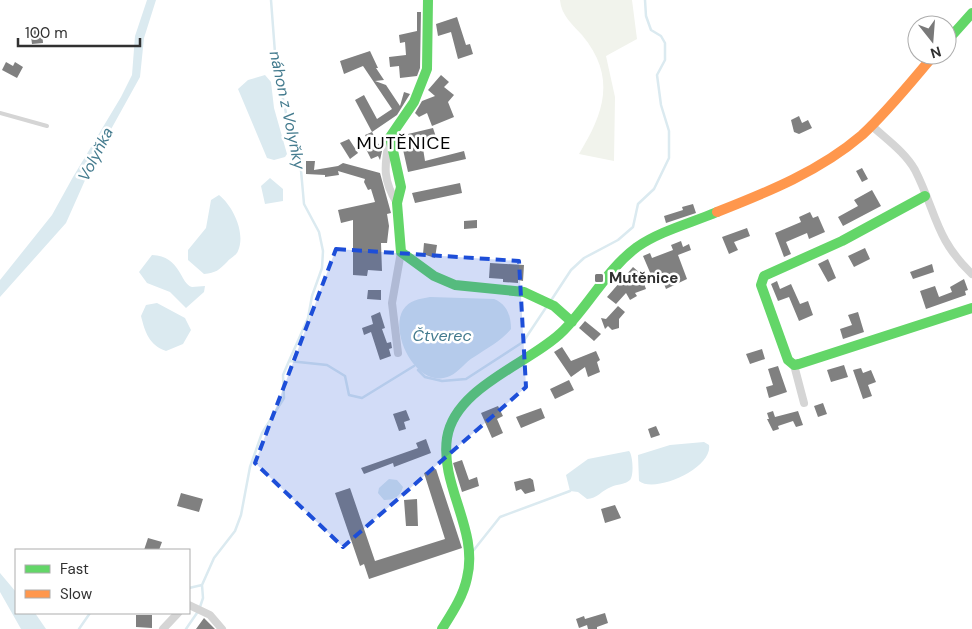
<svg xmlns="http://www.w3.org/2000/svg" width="972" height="629" font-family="'DM Sans',sans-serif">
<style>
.green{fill:#f1f3ec}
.water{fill:#dbeaf0}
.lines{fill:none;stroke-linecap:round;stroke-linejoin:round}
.stream{stroke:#dbeaf0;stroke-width:2.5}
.building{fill:#808080}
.lane{stroke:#d5d5d5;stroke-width:4}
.street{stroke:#d5d5d5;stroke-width:8}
.fast{stroke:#63d668;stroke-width:10}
.slow{stroke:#ff974d;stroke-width:10}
.marked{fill:#1d4ed8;fill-opacity:0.2;stroke:#1d4ed8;stroke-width:4;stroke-dasharray:10 6;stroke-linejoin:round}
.poi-dot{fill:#797979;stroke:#fff;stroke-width:2}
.labels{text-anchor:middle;stroke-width:5;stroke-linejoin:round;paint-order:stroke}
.poi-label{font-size:15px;font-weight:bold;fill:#313131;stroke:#fff;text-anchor:start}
.water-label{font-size:16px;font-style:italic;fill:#447b8e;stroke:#fff}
.quarter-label{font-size:18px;letter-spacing:1px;fill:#000;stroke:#fff}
</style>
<rect width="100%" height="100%" fill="#fff"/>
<path class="green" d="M 560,0 L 632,0 L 637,39 L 606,56 L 615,97 L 614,161 L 579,154 C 604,113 617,77 582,35 C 573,25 561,15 560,0 Z"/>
<path class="water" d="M 147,0 L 156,0 L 144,38 L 140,77 L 94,160 L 66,223 L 0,297 L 0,280 L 52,215 L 73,177 L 121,97 L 132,75 L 135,36 Z
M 265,75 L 271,82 L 274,108 L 287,154 L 285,157 L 274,160 L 267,158 L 238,89 L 248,80 Z
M 270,178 L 283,189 L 283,201 L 265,204 L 261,186 Z
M 219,195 C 233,206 246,233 238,251 C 236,256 230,258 227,262 C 219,270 216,273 204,274 L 188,260 L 188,250 L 206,228 L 211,200 Z
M 152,255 C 181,256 180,284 192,287 C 196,287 201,286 205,286 L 204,292 L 186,308 L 170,292 L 147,283 L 139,272 Z
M 430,297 L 494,299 C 507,304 511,316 511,329 C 501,341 487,348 474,357 C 465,362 459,372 450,376 C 417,391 389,333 403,310 C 409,300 420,299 430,297 Z
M 157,303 L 185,318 L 191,330 L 183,344 L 166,351 C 149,345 145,332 141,316 L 146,305 Z
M 704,442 L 709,445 C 713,468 655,494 639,481 L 638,455 L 670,445 Z
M 629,451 C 633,455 634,476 630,480 C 625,485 617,484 611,487 C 602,490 597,499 587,499 L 578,492 L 570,491 L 566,475 L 588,459 Z
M 389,479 L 397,480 L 403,487 C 400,497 394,500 384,500 L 378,493 L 379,488 Z
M 0,573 L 16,592 L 16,613 L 35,613 L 46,629 L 21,629 L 0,592 Z"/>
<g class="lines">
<path class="stream" d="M 271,0 L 276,66 L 289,127 L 300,159 L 304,204 L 319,232 L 323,251 L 322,268 L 312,296 L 308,318 L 289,361
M 550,302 L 571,270 L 584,258 L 618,240 L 633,227 L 638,204 L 654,189 L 669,158 L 669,131 L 661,105 L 657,75 L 665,60 L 665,43 L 661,36 L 651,30 L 646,16 L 645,0
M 418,370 L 425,377 L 442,381 L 466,379 L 523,342 L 547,306
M 473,551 L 500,517 L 570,491
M 189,588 L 202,585
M 79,629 L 90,613
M 186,629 L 199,610 L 203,598 L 202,585 L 214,558 L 235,531 L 241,515 L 250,467 L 262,433 L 284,398 L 283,375 L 289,361 L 327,365 L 345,376 L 349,395 L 362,398 L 414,366"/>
</g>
<path class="building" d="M 417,12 L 421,12 L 420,68 L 417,76 L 400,78 L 399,66 L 390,67 L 389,57 L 406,55 L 405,42 L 400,43 L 399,35 L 417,31 Z
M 457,17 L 466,45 L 470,44 L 473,54 L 458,59 L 451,32 L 438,36 L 436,24 Z
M 42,28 L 43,43 L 32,44 L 30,29 Z
M 370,51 L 378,68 L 376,68 L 384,80 L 375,81 L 386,85 L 400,106 L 404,92 L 410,94 L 397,115 L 372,132 L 355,100 L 364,95 L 377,119 L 392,109 L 363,66 L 344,74 L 340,61 Z
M 6,62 L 13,66 L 15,62 L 23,67 L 17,78 L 2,70 Z
M 441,75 L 449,82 L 444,87 L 454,95 L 448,102 L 454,117 L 432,126 L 427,113 L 419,117 L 415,113 L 422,101 L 435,96 L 428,90 Z
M 799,116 L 802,123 L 808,120 L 812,128 L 799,134 L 794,132 L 791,120 Z
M 433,128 L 436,137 L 422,142 L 425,161 L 464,151 L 466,159 L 408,172 L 402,145 L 410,143 L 408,134 Z
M 372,132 L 382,151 L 380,160 L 378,156 L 371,159 L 366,149 L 371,145 L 365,135 Z
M 349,139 L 358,153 L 350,159 L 340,143 Z
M 306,161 L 315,161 L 314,170 L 338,166 L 343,163 L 380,173 L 391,213 L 387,214 L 389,226 L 387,243 L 381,243 L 382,271 L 368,270 L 367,276 L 353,275 L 353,220 L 341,223 L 338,210 L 375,202 L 371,189 L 368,190 L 364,182 L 365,179 L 338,171 L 339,175 L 325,177 L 325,175 L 306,174 Z
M 862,168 L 868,179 L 862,182 L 856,171 Z
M 460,183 L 462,193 L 415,203 L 412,193 Z
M 872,190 L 881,206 L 843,226 L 838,217 L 858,206 L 854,200 Z
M 693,204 L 696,213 L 666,223 L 664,216 L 683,210 L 682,207 Z
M 810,212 L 813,218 L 818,216 L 825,232 L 809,239 L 807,233 L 786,242 L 791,254 L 784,257 L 775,233 L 801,222 L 799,217 Z
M 477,220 L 477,228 L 464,229 L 464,221 Z
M 747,228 L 750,236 L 734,242 L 738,250 L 729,254 L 722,237 Z
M 681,241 L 683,247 L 689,244 L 691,250 L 678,255 L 687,279 L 666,289 L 660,274 L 652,277 L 643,256 L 650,253 L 652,258 L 673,250 L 671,245 Z
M 424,243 L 437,245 L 435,258 L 423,254 Z
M 865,248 L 870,259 L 854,267 L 848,256 Z
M 828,259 L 836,278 L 828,282 L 818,264 Z
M 490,263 L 524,265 L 523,281 L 518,280 L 518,283 L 503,282 L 503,279 L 489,278 Z
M 932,264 L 934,272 L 913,279 L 910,272 Z
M 633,267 L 647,279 L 643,281 L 646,289 L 635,293 L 637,296 L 630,300 L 626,293 L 616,304 L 607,297 Z
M 964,279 L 968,290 L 965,291 L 966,295 L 926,309 L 920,291 L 935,286 L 939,297 L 952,292 L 950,287 Z
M 777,281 L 780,289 L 791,284 L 800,304 L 808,301 L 813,315 L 799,321 L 789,297 L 778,301 L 771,284 Z
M 368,290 L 381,290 L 381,300 L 367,299 Z
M 618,306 L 625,312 L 619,319 L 619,328 L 612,330 L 608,326 L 605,329 L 601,318 L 606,319 Z
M 380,312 L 385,328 L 382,329 L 387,343 L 391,342 L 392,348 L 389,349 L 391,356 L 380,360 L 371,332 L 364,335 L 362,328 L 373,324 L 371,316 Z
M 858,312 L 864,332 L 843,339 L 840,329 L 852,325 L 848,315 Z
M 585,321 L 601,334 L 594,341 L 579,328 Z
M 562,347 L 571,361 L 596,351 L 600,360 L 597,362 L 600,372 L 588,377 L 585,367 L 571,377 L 554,352 Z
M 762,349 L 765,359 L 750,364 L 746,354 Z
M 844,365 L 848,377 L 831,382 L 827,370 Z
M 778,366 L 787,392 L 769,398 L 766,387 L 773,385 L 768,369 Z
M 861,368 L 863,373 L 871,370 L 876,382 L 868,385 L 872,396 L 863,399 L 853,370 Z
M 569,380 L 574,390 L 555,399 L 550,389 Z
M 823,403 L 827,414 L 818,417 L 814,406 Z
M 498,406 L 503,416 L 497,419 L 503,433 L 492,438 L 481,413 Z
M 541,408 L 545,418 L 521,428 L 516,417 Z
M 406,410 L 410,420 L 404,422 L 406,429 L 399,431 L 393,414 Z
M 773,411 L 775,417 L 798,411 L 803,425 L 796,427 L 793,421 L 778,426 L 779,429 L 773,431 L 767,419 L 769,419 L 767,413 Z
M 656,426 L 660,435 L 651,438 L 648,429 Z
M 426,439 L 431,453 L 394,467 L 393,463 L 364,474 L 361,468 L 418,448 L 416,443 Z
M 462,460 L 469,480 L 477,477 L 479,486 L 462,492 L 453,463 Z
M 436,469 L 462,548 L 369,579 L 364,564 L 360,566 L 335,493 L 350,488 L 375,561 L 445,539 L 424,473 Z
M 530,478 L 533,480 L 535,491 L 525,494 L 521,489 L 516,491 L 514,482 Z
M 181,493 L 203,499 L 199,512 L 177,506 Z
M 417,499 L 418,526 L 406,526 L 404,500 Z
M 615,505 L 621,518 L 605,523 L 601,509 Z
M 148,538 L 162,542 L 159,550 L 144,550 Z
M 605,613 L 608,623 L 597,627 L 597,629 L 588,629 L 587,625 L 579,628 L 576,619 L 584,616 L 585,619 Z
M 136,615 L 152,615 L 152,628 L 136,627 Z
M 204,618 L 215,629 L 196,629 Z"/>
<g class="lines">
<path class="lane" d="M 0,113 L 47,126"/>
<path class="street" d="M 871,125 C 886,139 905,152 915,170 C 936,211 935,239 972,274
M 389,141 C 384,167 383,181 397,203
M 398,353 L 392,303 L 401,252
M 794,365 L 804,403
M 189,605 L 210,615 L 222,629
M 163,629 L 178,613"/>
<path class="fast" d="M 428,0 L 427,69 L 414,102 L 390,137 L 401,187 L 397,203 L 401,252 L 434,276 L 455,285 L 524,292 L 554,306 L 572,322
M 947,41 L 972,13
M 925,196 L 842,241 L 764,276 L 761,285 L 788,360 L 794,365 L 799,364 L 972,308
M 442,629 C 452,613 463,597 467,578 C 479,530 440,486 447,438 C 455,386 532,363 564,330 C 590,304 607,269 637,247 C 660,231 691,223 717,212"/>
<path class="slow" d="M 717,212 C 768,192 820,171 862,135 C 888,111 911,82 934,55"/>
</g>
<path class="marked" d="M 336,249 L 519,261 L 526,387 L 343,547 L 255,463 Z"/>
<rect class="poi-dot" x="594" y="273" width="10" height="10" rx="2.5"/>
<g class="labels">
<g class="poi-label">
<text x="609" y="283">Mutěnice</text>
</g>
<g class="water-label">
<text transform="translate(288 110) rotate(78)" y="6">náhon z Volyňky</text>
<text transform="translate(95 154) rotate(-63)" y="6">Volyňka</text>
<text x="442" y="341">Čtverec</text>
</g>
<g class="quarter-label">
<text x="404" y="149">MUTĚNICE</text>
</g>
</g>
<rect x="15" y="549" width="175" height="65" fill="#ffffff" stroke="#adadad"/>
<rect x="25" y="565" width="25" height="8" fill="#63d668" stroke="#adadad"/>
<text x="60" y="574" font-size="15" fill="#313131">Fast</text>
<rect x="25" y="590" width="25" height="8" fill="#ff974d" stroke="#adadad"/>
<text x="60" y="599" font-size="15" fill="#313131">Slow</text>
<g transform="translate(932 40) rotate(163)"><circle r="24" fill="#ffffff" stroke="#adadad"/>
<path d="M0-4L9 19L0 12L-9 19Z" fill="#797979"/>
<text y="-8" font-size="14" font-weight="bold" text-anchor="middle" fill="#313131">N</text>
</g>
<path d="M18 38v8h122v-8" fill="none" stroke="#313131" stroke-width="2.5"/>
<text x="25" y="38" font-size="15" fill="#313131" stroke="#ffffff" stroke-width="4" paint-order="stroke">100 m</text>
</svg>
